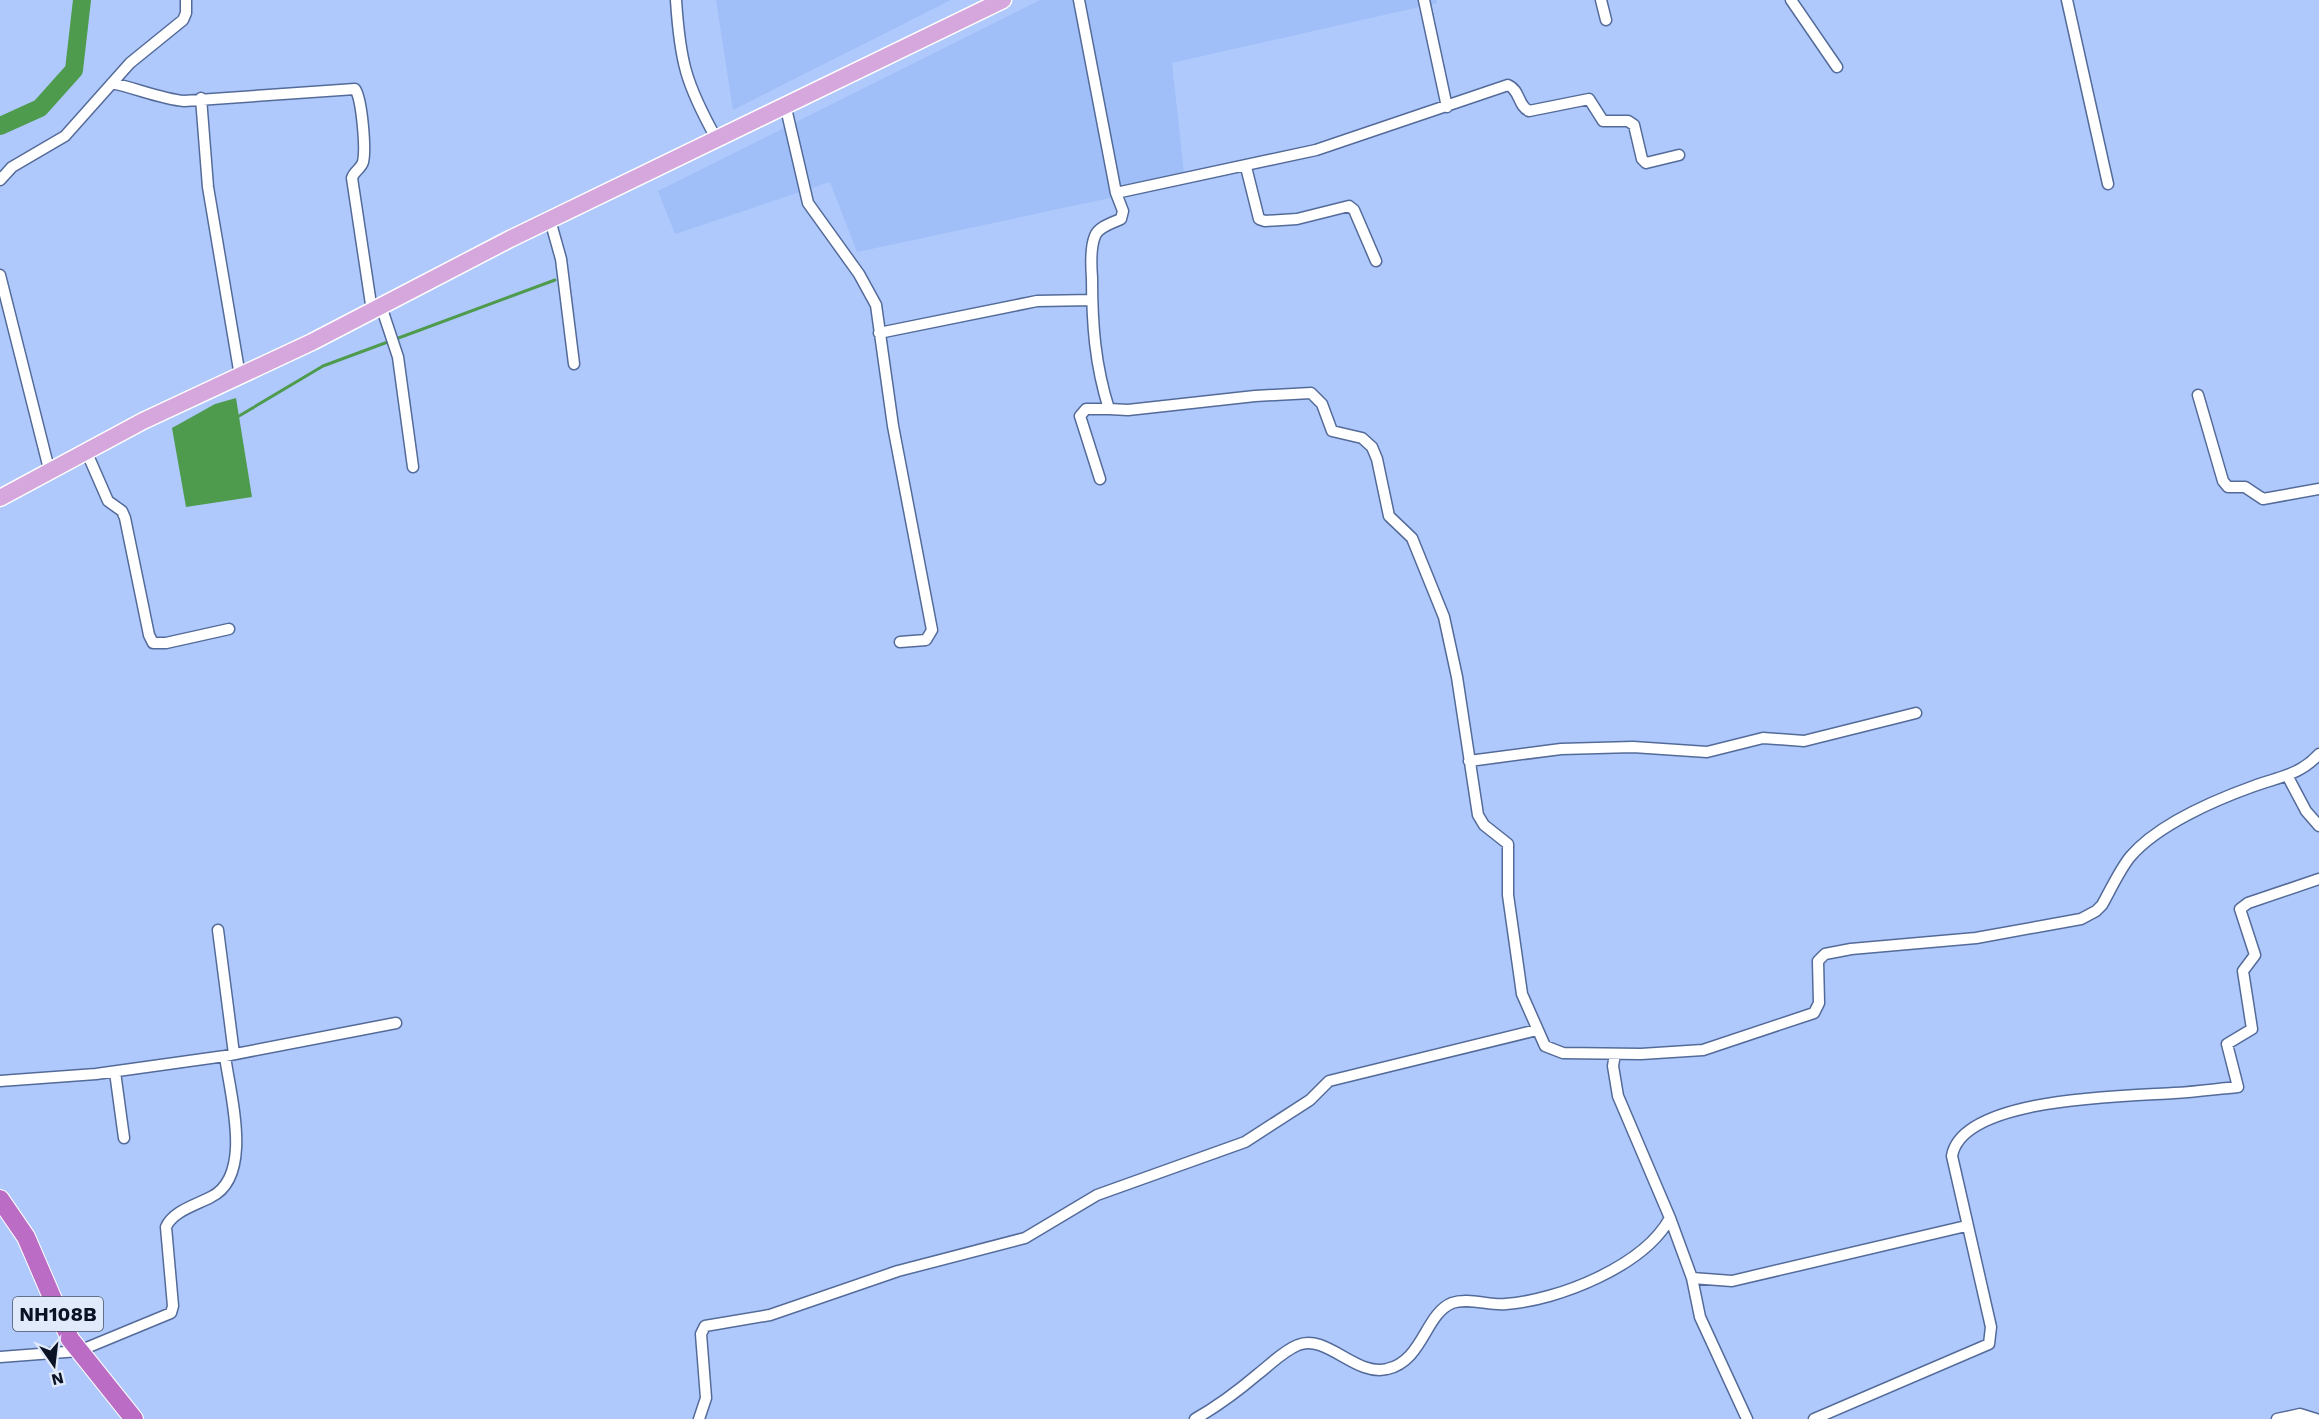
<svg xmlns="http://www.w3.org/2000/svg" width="2319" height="1419" font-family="'Work Sans',sans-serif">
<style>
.built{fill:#a0bef7}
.water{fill:#4e9b4e}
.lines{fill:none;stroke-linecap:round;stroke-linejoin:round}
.stream{stroke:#4e9b4e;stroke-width:3}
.river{stroke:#4e9b4e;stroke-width:18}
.street-casing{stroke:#546b99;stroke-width:13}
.primary-casing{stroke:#fff;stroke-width:19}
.highway-casing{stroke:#fff;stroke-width:20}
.street{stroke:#fff;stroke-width:10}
.primary{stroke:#d6a7dc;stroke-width:16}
.highway{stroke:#bb6cc4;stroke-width:18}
.labels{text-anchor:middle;stroke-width:4.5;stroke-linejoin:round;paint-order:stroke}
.shield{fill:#e1eafa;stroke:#4a5465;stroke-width:1.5}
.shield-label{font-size:20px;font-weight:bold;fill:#0a1325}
</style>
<rect width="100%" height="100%" fill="#afc9fd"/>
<path class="built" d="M 716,0 L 951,0 L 733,110 Z
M 1040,0 L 1437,0 L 1437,3 L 1172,63 L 1185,182 L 857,252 L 830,182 L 675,234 L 658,191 Z"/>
<path class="water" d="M 236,398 L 252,497 L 186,507 L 172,428 L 215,404 Z"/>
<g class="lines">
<path class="stream" d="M 239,416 L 323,366 L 555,280"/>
<path class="river" d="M 0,126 L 40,108 L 74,70 L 82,0"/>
<g class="street-casing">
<path id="street" d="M 676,0 C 680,62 686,84 716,138
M 1079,0 L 1116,193 L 1123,211 L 1121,219 C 1112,223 1098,227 1095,236 C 1090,248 1091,265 1092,278 C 1092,324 1095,365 1109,409 L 1128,410 L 1255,396 L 1311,393 L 1322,404 L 1332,431 L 1362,438 L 1372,447 L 1377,459 L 1389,516 L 1412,538 L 1444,617 L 1457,677 L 1478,815 L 1484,825 L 1508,844 L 1508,895 L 1522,994 L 1545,1046 L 1563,1053 L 1641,1054 L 1703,1050 L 1814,1013 L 1819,1003 L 1818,961 L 1825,954 L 1851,949 L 1976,938 L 2081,919 L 2096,911 L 2102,905 C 2111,889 2119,871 2130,857 C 2157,825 2215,800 2254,786 C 2279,777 2300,775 2319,754
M 1424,0 L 1447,107
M 1601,0 L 1606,20
M 1791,0 L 1837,67
M 2067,0 L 2108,184
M 112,83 C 135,88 162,99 184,101 L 355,89 C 362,99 366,149 363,162 C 361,169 354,171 352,178 L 372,311
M 201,98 L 208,187 L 240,376
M 785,104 L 808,203 L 859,274 L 876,305 L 893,426 L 932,630 L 926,640 L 900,642
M 1246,167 L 1259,219 L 1265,221 L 1297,219 L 1349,206 L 1354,210 L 1376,261
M 0,180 L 12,167 L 65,136 L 130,63 L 183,20 L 186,13 L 186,0
M 1116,193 L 1316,150 L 1508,85 C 1520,90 1518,106 1529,111 L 1589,99 L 1603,121 L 1628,121 L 1634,125 L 1642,159 L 1646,163 L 1679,155
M 550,220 L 561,259 L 574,364
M 0,275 L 50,473
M 381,306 L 398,357 L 413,467
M 879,333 L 1037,301 L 1092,300
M 2198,395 L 2223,481 L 2228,487 L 2245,487 L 2263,499 L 2319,489
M 87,453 L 108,501 L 122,511 L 125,518 L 149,635 L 153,643 L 166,643 L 229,629
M 1100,479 L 1080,416 L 1086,409 L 1109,409
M 1469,761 L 1561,749 L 1633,747 L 1707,752 L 1763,738 L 1804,741 L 1916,713
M 2288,777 L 2306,811 L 2319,826
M 218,930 L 234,1054
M 1615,1054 L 1613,1066 L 1618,1096 L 1670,1218 L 1692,1278 L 1700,1317 L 1747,1419
M 115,1072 L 124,1138
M 0,1081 L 96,1074 L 225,1056 L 396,1023
M 1692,1278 L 1732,1281 L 1966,1226
M 0,1357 L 79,1351 L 171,1313 L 173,1306 L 166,1227 C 173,1211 196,1205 211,1197 C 254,1176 230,1095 225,1056
M 699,1419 L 706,1398 L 701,1334 L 705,1326 L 770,1315 L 898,1271 L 1025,1238 L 1097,1195 L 1245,1142 L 1310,1100 L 1329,1081 L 1537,1030
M 1195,1419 C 1218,1406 1238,1391 1258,1374 C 1271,1364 1283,1351 1298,1345 C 1326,1333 1356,1377 1387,1369 C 1423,1361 1425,1314 1452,1303 C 1468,1297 1490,1306 1506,1304 C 1559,1300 1644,1266 1670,1218
M 1814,1419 L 1989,1344 L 1991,1327 L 1952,1156 C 1962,1097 2126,1096 2174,1093 C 2195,1092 2216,1089 2238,1087 L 2227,1044 L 2252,1029 L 2243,971 L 2255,955 L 2240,909 L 2248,903 L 2319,879
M 2277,1419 L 2300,1414 L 2316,1419"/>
</g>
<g class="primary-casing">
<path id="primary" d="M 0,498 L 143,421 L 312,342 L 510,239 L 1003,0"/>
</g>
<g class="highway-casing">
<path id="highway" d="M 0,1199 L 26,1237 L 70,1339 L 134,1419"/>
</g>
<use href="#street" class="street"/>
<use href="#primary" class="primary"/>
<use href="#highway" class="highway"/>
</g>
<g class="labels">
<rect class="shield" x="13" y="1297" width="90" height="34" rx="4.5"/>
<g class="shield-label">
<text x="58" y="1321">NH108B</text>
</g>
</g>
<g transform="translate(54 1365) rotate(166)" stroke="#e1eafa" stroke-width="4.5" paint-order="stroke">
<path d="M0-4.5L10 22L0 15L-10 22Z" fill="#0a1325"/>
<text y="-9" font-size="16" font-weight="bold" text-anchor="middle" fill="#0a1325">N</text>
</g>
</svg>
